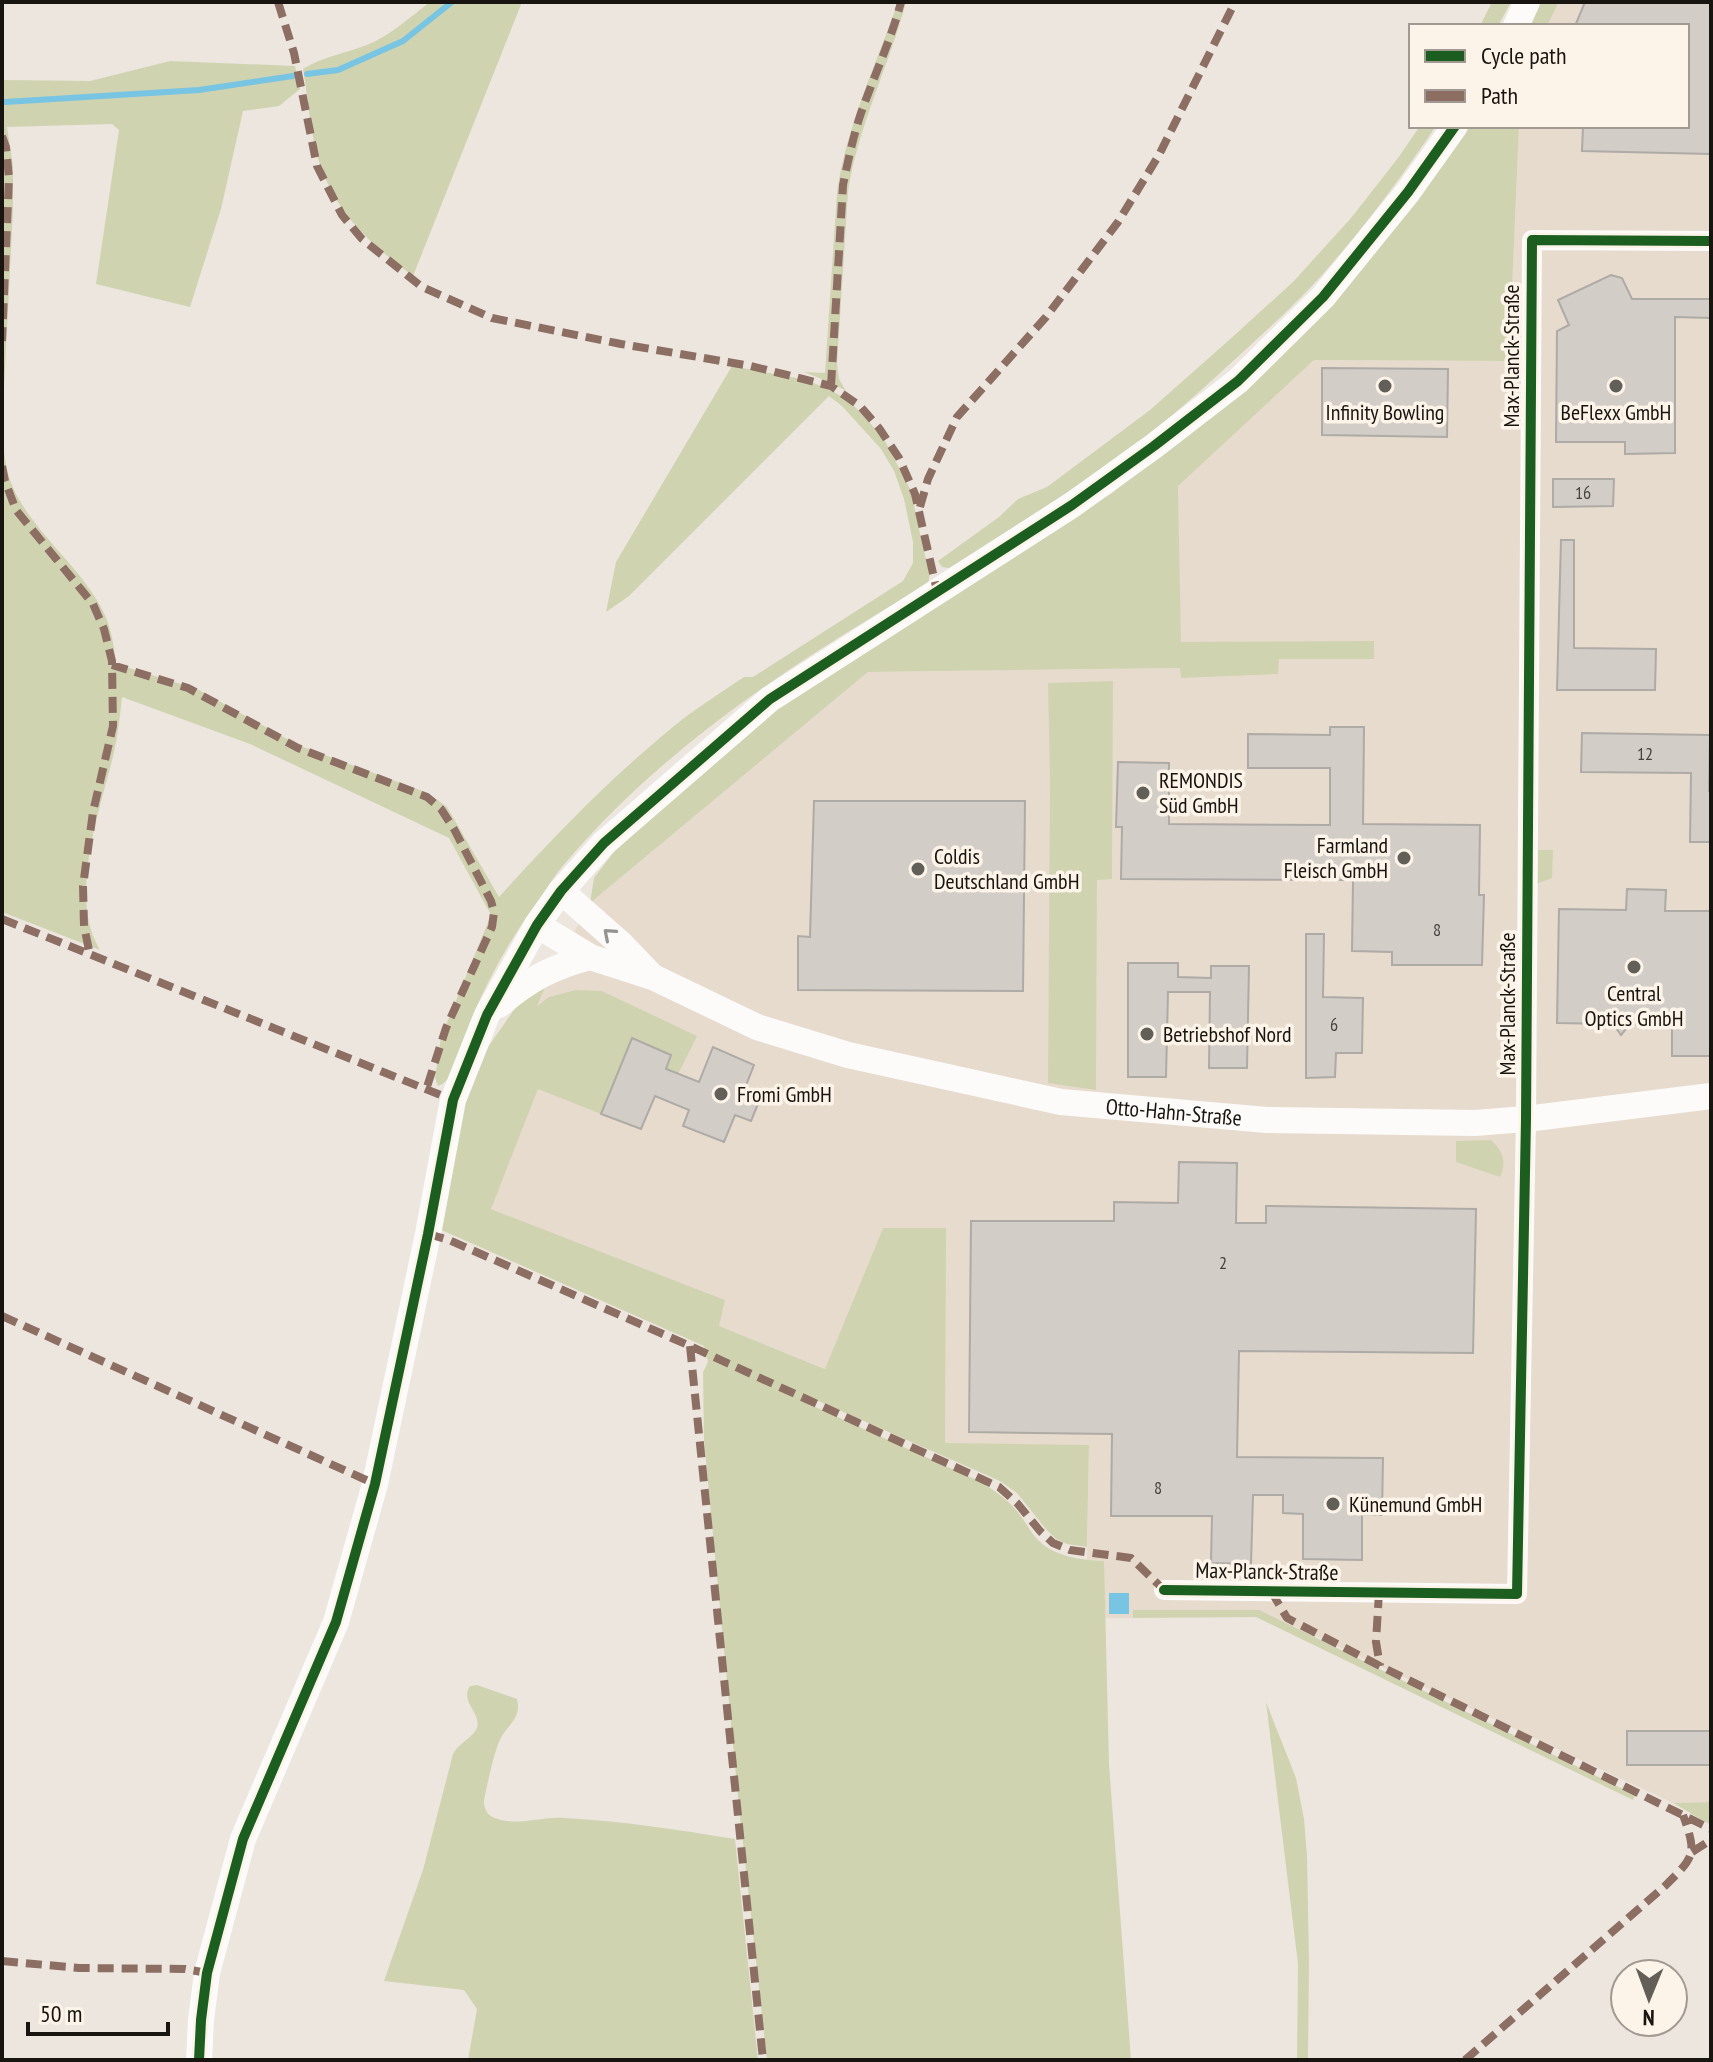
<svg xmlns="http://www.w3.org/2000/svg" width="1713" height="2062" font-family="'PT Sans Narrow',sans-serif">
<style>
.built{fill:#e7dbce}
.green{fill:#d0d3b0}
.water{fill:#78c5e3}
.lines{fill:none;stroke-linecap:round;stroke-linejoin:round}
.stream{stroke:#78c5e3;stroke-width:6}
.building{fill:#d2cdc7;stroke:#aeaaa5;stroke-width:2}
.minor{stroke:#fcfbfa;stroke-width:20}
.tertiary{stroke:#fcfbfa;stroke-width:26}
.quiet{stroke:#8d6e63;stroke-width:8;stroke-dasharray:16 8;stroke-linecap:butt}
.cycleway-casing{stroke:#fdf4e9;stroke-width:15}
.cycleway{stroke:#1b5e20;stroke-width:10}
.oneway{stroke:#959390}
.poi-dot{fill:#625e58;stroke:#fdf4e9;stroke-width:3}
.labels{text-anchor:middle;stroke-width:7;stroke-linejoin:round;paint-order:stroke}
.number-label{font-size:18px;fill:#46423d}
.street-label{font-size:22px;fill:#18140f;stroke:#fdf4e9}
.poi-label{font-size:22px;fill:#18140f;stroke:#fdf4e9;text-anchor:start}
</style>
<rect width="100%" height="100%" fill="#ece6df"/>
<path class="built" d="M 1559,2 L 1711,2 L 1711,1802 L 1673,1803 L 1260,1610 L 1133,1610 L 1133,1618 L 1104,1618 L 1104,1561 L 1087,1560 L 1089,1446 L 945,1444 L 883,1228 L 826,1369 L 718,1326 L 725,1300 L 463,1198 L 501,1079 L 551,974 L 590,903 L 868,672 L 1181,668 L 1178,485 L 1314,360 L 1509,361 L 1519,126 L 1687,126 L 1687,26 L 1547,26 Z"/>
<path class="green" d="M 430,2 L 522,2 L 413,276 C 378,250 344,221 326,180 C 311,148 309,104 303,69 C 322,57 346,53 367,45 C 391,35 410,17 430,2 Z
M 898,2 L 906,2 C 889,66 858,126 848,192 L 837,364 L 839,379 L 846,391 L 832,383 L 804,372 L 825,373 L 837,193 C 846,127 876,65 898,2 Z
M 1492,2 L 1511,2 L 1498,26 L 1480,26 Z
M 1536,2 L 1559,2 L 1547,26 L 1525,26 Z
M 170,61 L 295,66 L 300,89 L 279,106 L 243,111 L 221,209 L 190,307 L 96,284 L 119,130 L 112,124 L 7,127 L 13,166 L 13,210 L 2,428 L 2,80 L 90,81 Z
M 1420,126 L 1436,126 C 1401,178 1363,229 1321,276 C 1297,303 1269,328 1243,352 C 1207,385 1171,418 1132,447 C 1073,491 1010,529 949,568 L 942,567 L 938,561 L 999,517 L 1018,499 L 1047,487 L 1150,410 L 1228,341 L 1293,282 L 1351,218 L 1398,158 Z
M 1465,126 L 1519,126 L 1509,361 L 1314,360 L 1178,486 L 1181,642 L 1374,641 L 1374,659 L 1279,659 L 1278,674 L 1181,678 L 1180,668 L 868,672 L 590,903 L 594,878 L 613,853 L 681,790 L 765,718 L 842,664 L 1112,493 L 1205,420 Z
M 732,366 L 807,380 L 834,392 L 849,401 L 866,418 L 885,441 L 911,491 L 923,548 L 930,573 L 928,584 C 797,660 666,745 567,861 C 556,873 547,888 538,901 C 506,944 479,995 461,1046 C 456,1060 454,1080 438,1086 L 435,1078 L 441,1037 L 491,915 L 449,838 L 250,744 L 122,697 C 120,716 118,734 114,752 C 101,808 67,897 100,950 L 2,912 L 2,433 C 4,454 6,476 16,494 C 39,537 80,567 102,609 C 111,626 114,645 116,664 L 197,689 L 298,745 L 428,793 L 447,807 L 499,897 C 558,832 619,769 688,715 C 706,702 725,690 744,677 L 753,677 L 903,581 L 913,563 L 913,542 L 904,499 L 894,471 L 881,449 L 842,406 L 829,396 L 629,596 L 606,612 L 616,562 Z
M 1113,681 L 1112,879 L 1097,880 L 1096,1090 L 1048,1083 L 1050,781 L 1048,683 Z
M 1536,850 L 1553,850 L 1552,878 L 1536,884 Z
M 551,973 L 537,1006 L 549,997 L 576,990 L 602,991 L 697,1036 L 678,1074 L 671,1074 L 665,1072 L 671,1055 L 632,1039 L 601,1114 L 538,1089 L 491,1209 L 725,1300 L 719,1326 L 825,1369 L 883,1228 L 946,1228 L 945,1443 L 1089,1445 L 1087,1547 L 1067,1544 L 1056,1539 L 1045,1528 L 1017,1493 L 1000,1481 L 814,1399 L 811,1405 L 981,1482 C 993,1490 1006,1498 1016,1510 C 1024,1519 1030,1532 1038,1540 C 1055,1557 1081,1560 1104,1561 L 1109,1764 L 1131,2060 L 767,2060 L 739,1807 L 704,1440 L 703,1372 L 708,1362 L 704,1346 L 439,1229 L 453,1142 L 479,1060 L 518,1004 Z
M 1491,1140 C 1503,1151 1507,1162 1500,1177 L 1456,1162 L 1456,1141 Z
M 1133,1610 L 1260,1610 L 1635,1795 L 1633,1800 L 1256,1617 L 1133,1618 Z
M 477,1685 L 517,1699 C 522,1721 506,1724 499,1742 C 495,1750 485,1793 484,1801 C 484,1811 489,1817 498,1819 C 518,1826 543,1816 565,1818 C 622,1821 679,1830 735,1839 L 758,2060 L 468,2060 L 477,2009 L 464,1990 L 384,1981 L 423,1870 L 453,1754 C 458,1744 470,1739 476,1730 C 484,1714 459,1703 470,1686 Z
M 1266,1702 L 1296,1778 L 1304,1819 L 1307,1856 L 1309,1964 L 1308,2060 L 1297,2060 L 1298,1964 Z
M 1711,1802 L 1711,1825 L 1673,1803 Z"/>
<path class="water" d="M 1109,1593 L 1129,1593 L 1129,1614 L 1109,1614 Z"/>
<g class="lines">
<path class="stream" d="M 307,74 L 338,70 L 403,41 L 452,2
M 5,102 L 199,90 L 293,76"/>
</g>
<path class="building" d="M 1585,2 L 1711,2 L 1711,154 L 1582,151 L 1583,126 L 1687,126 L 1687,26 L 1575,26 Z
M 1611,275 L 1622,278 L 1632,299 L 1711,299 L 1711,318 L 1675,317 L 1675,453 L 1625,454 L 1625,442 L 1556,442 L 1557,331 L 1569,325 L 1558,300 Z
M 1322,368 L 1448,369 L 1447,437 L 1322,435 Z
M 1553,479 L 1614,479 L 1613,506 L 1553,507 Z
M 1561,540 L 1574,540 L 1574,648 L 1656,649 L 1655,690 L 1557,690 Z
M 1330,727 L 1364,727 L 1363,824 L 1480,825 L 1479,895 L 1484,895 L 1482,965 L 1392,965 L 1392,952 L 1352,951 L 1353,880 L 1121,879 L 1122,827 L 1116,827 L 1118,762 L 1169,763 L 1169,824 L 1330,825 L 1330,768 L 1248,768 L 1248,734 L 1330,735 Z
M 1582,733 L 1710,735 L 1709,791 L 1711,791 L 1711,842 L 1690,842 L 1691,773 L 1581,772 Z
M 814,801 L 1025,801 L 1023,991 L 798,990 L 798,936 L 810,937 Z
M 1627,889 L 1666,890 L 1665,911 L 1711,911 L 1711,1056 L 1672,1056 L 1672,1025 L 1630,1024 L 1621,1035 L 1613,1024 L 1557,1023 L 1559,909 L 1626,910 Z
M 1306,934 L 1324,934 L 1323,997 L 1363,998 L 1362,1053 L 1336,1053 L 1335,1077 L 1306,1078 Z
M 1128,963 L 1178,963 L 1178,977 L 1211,978 L 1211,966 L 1249,966 L 1247,1068 L 1209,1068 L 1210,992 L 1168,992 L 1166,1077 L 1128,1077 Z
M 632,1038 L 671,1055 L 666,1069 L 699,1082 L 713,1047 L 754,1065 L 743,1093 L 760,1099 L 751,1121 L 735,1115 L 724,1142 L 683,1126 L 689,1110 L 655,1096 L 641,1129 L 601,1114 Z
M 1179,1162 L 1237,1163 L 1236,1223 L 1266,1223 L 1266,1206 L 1476,1209 L 1473,1353 L 1239,1351 L 1237,1457 L 1383,1458 L 1382,1515 L 1362,1515 L 1362,1560 L 1303,1559 L 1303,1514 L 1283,1513 L 1283,1495 L 1253,1495 L 1251,1564 L 1211,1563 L 1212,1516 L 1111,1516 L 1112,1434 L 969,1432 L 971,1221 L 1114,1221 L 1114,1202 L 1178,1203 Z
M 1627,1731 L 1711,1731 L 1711,1765 L 1627,1765 Z"/>
<g class="lines">
<path class="minor" d="M 1164,1590 L 1517,1594 L 1526,1119 L 1532,240 L 1711,241"/>
<g class="tertiary">
<path d="M 1516,26 L 1527,2"/>
<path d="M 561,891 L 621,944 L 649,973"/>
<path id="s1" d="M 537,925 L 590,957 L 655,978 L 757,1027 L 848,1055 L 1061,1102 L 1267,1120 L 1475,1123 L 1526,1119 L 1711,1096"/>
<path d="M 499,1005 C 528,980 552,967 590,957"/>
<path d="M 199,2060 L 201,2020 L 207,1973 L 243,1839 L 336,1622 L 375,1484 L 428,1234 L 453,1100 L 487,1015 L 537,925 L 561,891 L 604,843 L 770,699 L 1072,505 L 1154,446 L 1238,381 L 1323,297 L 1408,192 L 1455,126"/>
</g>
<path class="quiet" d="M 278,2 L 294,53 L 317,166 L 342,215 L 362,239 L 422,287 L 492,318 L 621,344 L 751,366 L 831,386 L 860,406 L 879,428 L 899,458 L 915,494 L 937,591
M 2,136 L 6,147 L 9,178 L 2,341
M 831,386 L 843,185 C 848,161 853,137 861,113 C 874,76 891,40 901,2
M 2,466 L 5,481 L 16,510 L 93,604 L 104,629 L 112,661 L 113,726 L 93,812 L 83,886 L 84,926 L 90,955
M 920,507 L 928,479 L 957,417 L 1046,317 L 1118,222 L 1159,155 L 1235,2
M 112,665 L 188,688 L 298,748 L 427,797 L 441,809 L 454,829 L 491,901 L 494,912 L 492,927 L 446,1028 L 426,1090
M 2,919 L 453,1100
M 428,1234 L 449,1240 L 690,1346 L 999,1487 L 1017,1503 L 1040,1531 L 1053,1543 L 1070,1550 L 1131,1558 L 1164,1590
M 2,1316 L 375,1484
M 690,1346 L 763,2060
M 1271,1591 L 1287,1618 L 1380,1666 L 1711,1829
M 1379,1592 L 1376,1642 L 1380,1666
M 1692,1852 L 1711,1840
M 2,1961 L 79,1968 L 185,1969 L 207,1973
M 1465,2060 L 1666,1885 C 1695,1856 1697,1854 1683,1815"/>
<g class="cycleway-casing">
<path id="cycleway" d="M 1164,1590 L 1517,1594 L 1526,1119 L 1532,240 L 1711,241
M 199,2060 L 201,2020 L 207,1973 L 243,1839 L 336,1622 L 375,1484 L 428,1234 L 453,1100 L 487,1015 L 537,925 L 561,891 L 604,843 L 770,699 L 1072,505 L 1154,446 L 1238,381 L 1323,297 L 1408,192 L 1455,126"/>
</g>
<use href="#cycleway" class="cycleway"/>
</g>
<defs><path id="oneway-chevron" d="M-2-3.5L2.5 0L-2 3.5" fill="none" stroke-width="1.6" stroke-linecap="round" stroke-linejoin="round" transform="scale(2)"/></defs>
<use class="oneway" href="#oneway-chevron" transform="translate(609 934) rotate(-139)"/>
<g class="poi-dot">
<circle cx="1385" cy="386" r="8"/>
<circle cx="1616" cy="386" r="8"/>
<circle cx="1143" cy="793" r="8"/>
<circle cx="1404" cy="858" r="8"/>
<circle cx="918" cy="869" r="8"/>
<circle cx="1634" cy="967" r="8"/>
<circle cx="1147" cy="1034" r="8"/>
<circle cx="721" cy="1094" r="8"/>
<circle cx="1333" cy="1504" r="8"/>
</g>
<g class="labels">
<g class="number-label">
<text x="1583" y="499">16</text>
<text x="1645" y="760">12</text>
<text x="1437" y="936">8</text>
<text x="1334" y="1031">6</text>
<text x="1223" y="1269">2</text>
<text x="1158" y="1494">8</text>
</g>
<g class="street-label">
<text transform="translate(1511 356) rotate(-90)" y="8">Max-Planck-Straße</text>
<text transform="translate(1507 1004) rotate(-90)" y="8">Max-Planck-Straße</text>
<text dy="8" stroke="none"><textPath href="#s1" startOffset="670">Otto-Hahn-Straße</textPath></text>
<text transform="translate(1267 1571) rotate(1)" y="8">Max-Planck-Straße</text>
</g>
<g class="poi-label">
<text x="1385" y="420" text-anchor="middle">Infinity Bowling</text>
<text x="1616" y="420" text-anchor="middle">BeFlexx GmbH</text>
<text x="1159" y="788">REMONDIS<tspan x="1159" dy="25">Süd GmbH</tspan></text>
<text x="1388" y="853" text-anchor="end">Farmland<tspan x="1388" dy="25">Fleisch GmbH</tspan></text>
<text x="934" y="864">Coldis<tspan x="934" dy="25">Deutschland GmbH</tspan></text>
<text x="1634" y="1001" text-anchor="middle">Central<tspan x="1634" dy="25">Optics GmbH</tspan></text>
<text x="1163" y="1042">Betriebshof Nord</text>
<text x="737" y="1102">Fromi GmbH</text>
<text x="1349" y="1512">Künemund GmbH</text>
</g>
</g>
<rect width="1713" height="2062" fill="none" stroke="#18140f" stroke-width="8"/>
<rect x="1409" y="24" width="280" height="104" fill="#fdf4e9" stroke="#a19a92" stroke-width="2"/>
<rect x="1425" y="50" width="40" height="12" fill="#1b5e20" stroke="#a19a92" stroke-width="2"/>
<text x="1481" y="64" font-size="24" fill="#18140f">Cycle path</text>
<rect x="1425" y="90" width="40" height="12" fill="#8d6e63" stroke="#a19a92" stroke-width="2"/>
<text x="1481" y="104" font-size="24" fill="#18140f">Path</text>
<g transform="translate(1649 1998) rotate(181)"><circle r="38" fill="#fdf4e9" stroke="#a19a92" stroke-width="2"/>
<path d="M0-6L14 30L0 20L-14 30Z" fill="#625e58"/>
<text y="-12" font-size="22" font-weight="bold" text-anchor="middle" fill="#18140f">N</text>
</g>
<path d="M28 2022v12h140v-12" fill="none" stroke="#18140f" stroke-width="4"/>
<text x="40" y="2022" font-size="24" fill="#18140f" stroke="#fdf4e9" stroke-width="6" paint-order="stroke">50 m</text>
</svg>
